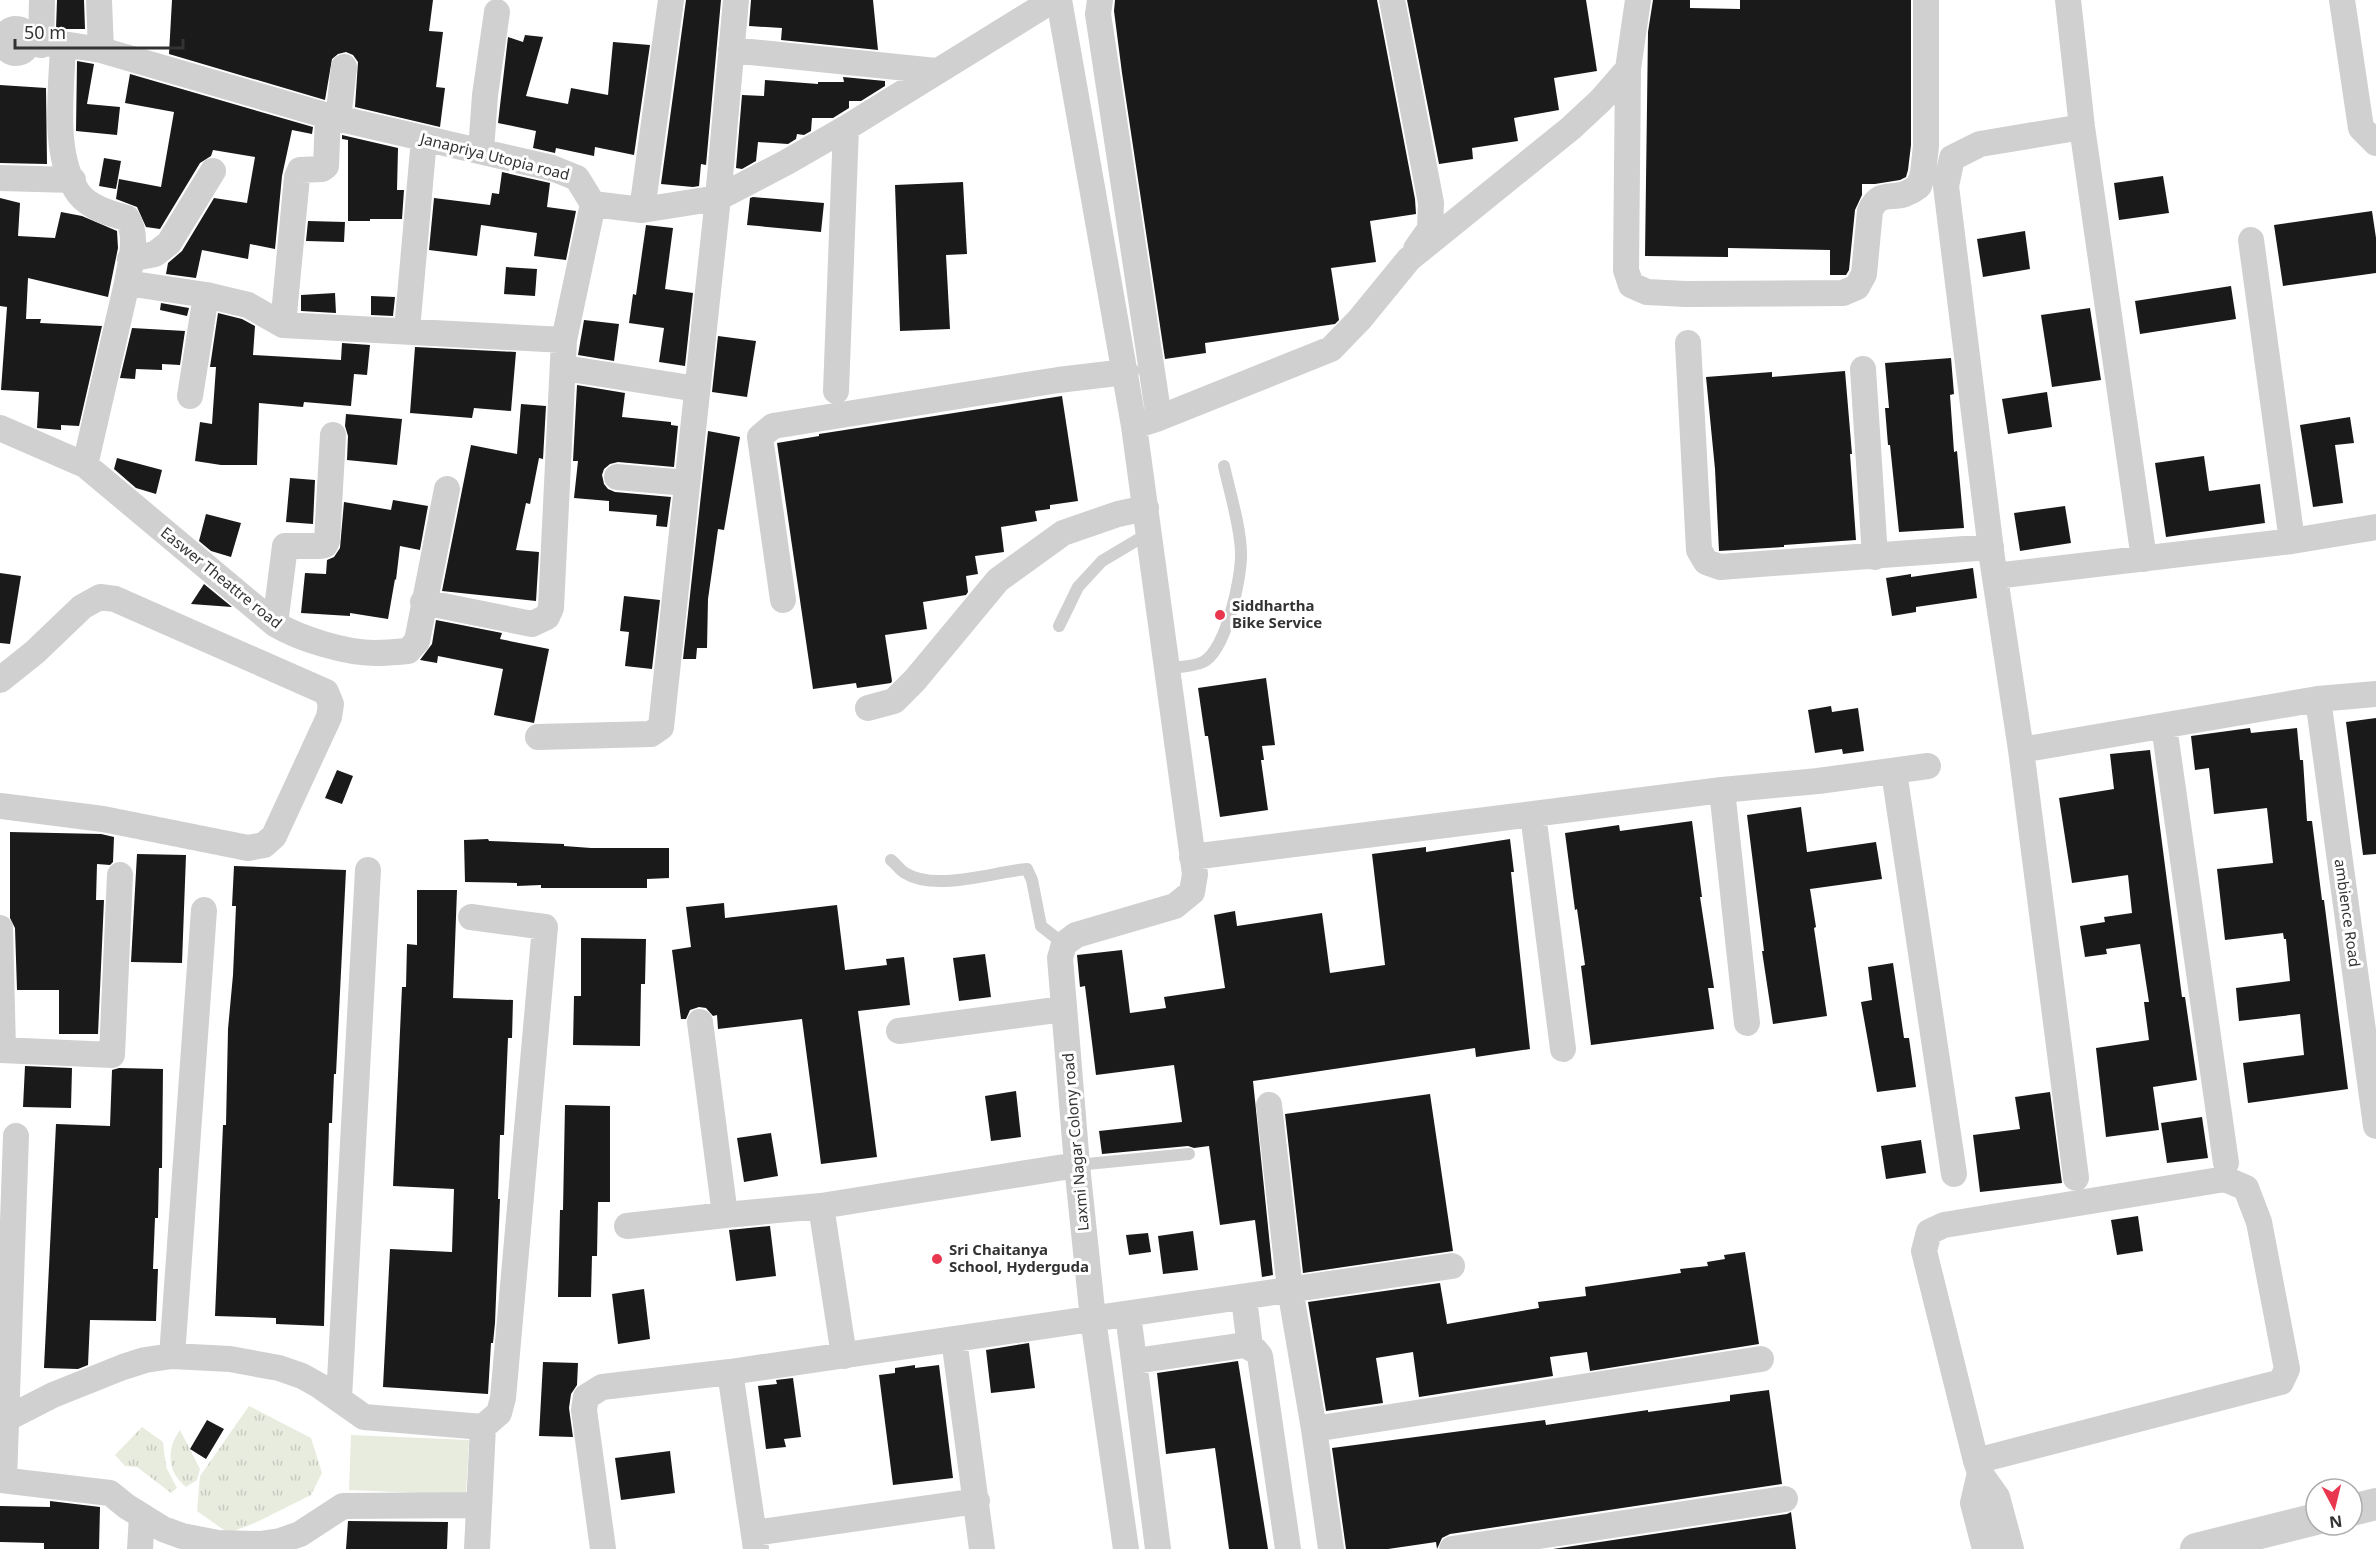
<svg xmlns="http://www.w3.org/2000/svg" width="2376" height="1549" font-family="'Noto Sans',sans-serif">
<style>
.grass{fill:url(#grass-tufts)}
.pitch{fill:#e7ecdf}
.building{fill:#1a1a1a}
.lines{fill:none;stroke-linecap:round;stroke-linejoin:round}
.service{stroke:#d0d0d0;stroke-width:12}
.minor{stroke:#d0d0d0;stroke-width:26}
.tertiary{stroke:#d0d0d0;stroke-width:32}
.poi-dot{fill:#e8374e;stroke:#fff;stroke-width:2}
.labels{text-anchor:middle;stroke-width:6;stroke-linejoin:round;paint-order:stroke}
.street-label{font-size:15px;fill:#333;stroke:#fff}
.poi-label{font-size:15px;font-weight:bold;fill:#333;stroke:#fff;text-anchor:start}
</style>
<defs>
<pattern id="grass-tufts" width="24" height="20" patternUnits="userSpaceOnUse" patternTransform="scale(1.5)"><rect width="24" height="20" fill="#e7ecdf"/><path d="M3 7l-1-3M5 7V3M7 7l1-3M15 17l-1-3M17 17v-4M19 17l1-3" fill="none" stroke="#c7cbc0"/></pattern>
</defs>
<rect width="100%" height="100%" fill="#fff"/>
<path class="grass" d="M 249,1406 L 311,1438 L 322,1473 L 311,1495 L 255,1523 L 228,1533 L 197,1511 L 200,1476 Z
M 142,1427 L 163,1442 L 166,1467 L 177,1488 L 171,1493 L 137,1467 L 125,1466 L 115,1455 Z
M 180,1430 L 200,1469 L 197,1480 L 186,1487 C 167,1472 166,1449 180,1430 Z"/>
<path class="pitch" d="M 351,1435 L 469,1440 L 466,1495 L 349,1490 Z"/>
<path class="building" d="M 57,0 L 84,0 L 85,29 L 56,29 Z
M 172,0 L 433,0 L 429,31 L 443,32 L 436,87 L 445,88 L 440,127 L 355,107 L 358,62 L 353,55 L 346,52 L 338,54 L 332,59 L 325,100 L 169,54 Z
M 686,0 L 721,0 L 706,165 L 701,164 L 699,186 L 693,187 L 661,184 Z
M 751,0 L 873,0 L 878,50 L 781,40 L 782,28 L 749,26 Z
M 1115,0 L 1377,0 L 1415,199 L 1416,214 L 1370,221 L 1376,262 L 1331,268 L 1339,320 L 1335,324 L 1205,343 L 1206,353 L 1165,359 L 1122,73 L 1114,11 Z
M 1407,0 L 1586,0 L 1597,71 L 1554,78 L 1559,110 L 1514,118 L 1518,141 L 1472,148 L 1473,159 L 1439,164 Z
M 1653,0 L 1690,0 L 1690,8 L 1740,9 L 1740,0 L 1911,0 L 1911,145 L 1908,170 L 1906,177 L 1900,180 L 1875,184 L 1862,184 L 1862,195 L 1855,210 L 1849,270 L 1846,275 L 1830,275 L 1830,250 L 1728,248 L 1728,257 L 1645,256 L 1648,32 Z
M 525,35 L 543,37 L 526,96 L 568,104 L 571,88 L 608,95 L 613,42 L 650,45 L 634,155 L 595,147 L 594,156 L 556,148 L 555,153 L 533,148 L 536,131 L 498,123 L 508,37 L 523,42 Z
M 77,61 L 94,64 L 87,104 L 120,107 L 117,135 L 76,131 Z
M 130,74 L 313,127 L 312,134 L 292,130 L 282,176 L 275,249 L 250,244 L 248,259 L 202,250 L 196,278 L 166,274 L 168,263 L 182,251 L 214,198 L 247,203 L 255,157 L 213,150 L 211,156 L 200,163 L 160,229 L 146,227 L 137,207 L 116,199 L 119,179 L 161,187 L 174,112 L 125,103 Z
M 843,77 L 885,81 L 885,86 L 861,101 L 849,101 L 849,108 L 833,118 L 812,118 L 811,131 L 804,135 L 797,134 L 796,139 L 788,144 L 758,142 L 756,161 L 742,169 L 736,168 L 742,95 L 764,96 L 765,80 L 818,84 L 818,82 L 844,82 Z
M 0,85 L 46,88 L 47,164 L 0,163 Z
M 342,135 L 398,148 L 397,190 L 404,190 L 402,219 L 370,219 L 370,221 L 348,221 L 348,140 L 342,139 Z
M 104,158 L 121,161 L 116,189 L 99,186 Z
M 502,172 L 550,183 L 547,207 L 576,211 L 566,260 L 534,256 L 537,233 L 481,225 L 477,256 L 429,250 L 434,198 L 490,205 L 492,193 L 499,194 Z
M 2163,176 L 2169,213 L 2119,220 L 2114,183 Z
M 963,182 L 967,254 L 946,255 L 950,329 L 900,331 L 895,185 Z
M 753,197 L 824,203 L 821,232 L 747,225 L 750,198 Z
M 0,198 L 20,203 L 18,236 L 55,238 L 61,212 L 82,216 L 117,231 L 118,248 L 108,297 L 28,278 L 26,319 L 41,319 L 40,323 L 102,326 L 79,426 L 61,425 L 61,430 L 37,428 L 39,392 L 1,390 L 7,307 L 0,306 Z
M 2372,211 L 2376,238 L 2376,273 L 2283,286 L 2274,225 Z
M 308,221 L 345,222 L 344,242 L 306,241 Z
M 646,225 L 673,228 L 665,289 L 693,293 L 685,366 L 659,362 L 664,328 L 629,323 L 633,294 L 636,295 Z
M 2025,231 L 2030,269 L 1983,277 L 1977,239 Z
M 506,267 L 537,269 L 535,296 L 504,294 Z
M 2231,286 L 2236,319 L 2140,334 L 2135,301 Z
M 335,293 L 336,313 L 301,311 L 301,295 Z
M 371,296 L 395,297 L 393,316 L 371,315 Z
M 161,303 L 189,308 L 187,316 L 160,310 Z
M 2090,308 L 2101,380 L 2052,387 L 2041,315 Z
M 218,313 L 242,319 L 255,326 L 253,355 L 341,360 L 342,343 L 370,345 L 367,375 L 354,374 L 351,406 L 304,402 L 303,407 L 259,403 L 257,465 L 221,465 L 195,461 L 200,422 L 212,424 L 216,367 L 210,367 Z
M 584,320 L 619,324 L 614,361 L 578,355 Z
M 132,328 L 185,331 L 180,365 L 162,364 L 162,370 L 136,369 L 135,379 L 120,378 Z
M 718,336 L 756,341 L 747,397 L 712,392 Z
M 415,347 L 516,352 L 511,411 L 474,408 L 472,418 L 410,413 Z
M 1951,358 L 1954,394 L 1950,395 L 1954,452 L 1957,451 L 1964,528 L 1899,532 L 1890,445 L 1888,445 L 1885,408 L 1889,408 L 1885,363 Z
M 1845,371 L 1852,454 L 1850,454 L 1856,540 L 1784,545 L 1784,547 L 1719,551 L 1715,469 L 1706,377 L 1772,372 L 1772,377 Z
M 577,385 L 625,393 L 622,417 L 671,422 L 671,425 L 678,426 L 674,467 L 618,462 L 610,464 L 604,469 L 602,475 L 604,484 L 608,489 L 615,492 L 671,497 L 667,527 L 656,526 L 657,515 L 609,511 L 609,501 L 574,498 L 578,461 L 573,461 Z
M 2047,392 L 2052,427 L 2008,434 L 2002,399 Z
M 1062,396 L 1078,501 L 1050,505 L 1050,509 L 1035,511 L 1037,521 L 1001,527 L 1004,552 L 975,556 L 978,574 L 966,576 L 968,592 L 966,595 L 923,602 L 927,629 L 885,635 L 892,681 L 891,683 L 857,688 L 856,683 L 813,689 L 777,443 L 819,436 L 819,434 Z
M 521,404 L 546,406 L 543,459 L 539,458 L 530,504 L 526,503 L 516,550 L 539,552 L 536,601 L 442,591 L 471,445 L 517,454 Z
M 346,414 L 402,419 L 397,465 L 347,460 L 348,436 L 345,426 Z
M 2350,417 L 2354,443 L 2335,445 L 2343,503 L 2313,507 L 2300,425 Z
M 708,431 L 740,437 L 724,530 L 718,529 L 708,599 L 707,648 L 697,648 L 696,659 L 683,659 Z
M 2204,456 L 2209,491 L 2260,484 L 2265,523 L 2166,537 L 2155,463 Z
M 117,458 L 162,470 L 156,494 L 136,488 L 114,469 Z
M 290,478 L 315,480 L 313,524 L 286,522 Z
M 393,500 L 428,506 L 420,550 L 400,546 L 396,580 L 395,579 L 388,619 L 350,613 L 350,616 L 301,613 L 305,573 L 326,574 L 327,560 L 334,557 L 340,548 L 344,502 L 391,510 Z
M 2065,506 L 2071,543 L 2020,551 L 2014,513 Z
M 206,514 L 241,523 L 231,557 L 211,551 L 199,541 Z
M 1973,568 L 1977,598 L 1916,607 L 1916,612 L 1892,616 L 1886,578 L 1911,574 L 1911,577 Z
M 0,573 L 21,576 L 10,644 L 0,643 Z
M 204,584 L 232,607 L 191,604 Z
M 624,596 L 660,600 L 652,669 L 625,666 L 629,632 L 620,631 Z
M 436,620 L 502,633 L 500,639 L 549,649 L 534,723 L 494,715 L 503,669 L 438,656 L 437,663 L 420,660 L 432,644 Z
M 1266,678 L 1275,745 L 1262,746 L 1264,760 L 1261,760 L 1268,810 L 1220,817 L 1208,736 L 1205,736 L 1198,688 Z
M 1831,706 L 1832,712 L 1858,708 L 1864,751 L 1843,754 L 1842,749 L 1815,753 L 1808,710 Z
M 2376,718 L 2376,854 L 2363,855 L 2346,722 Z
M 2250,728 L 2251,733 L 2297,728 L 2300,760 L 2303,760 L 2307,821 L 2312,821 L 2322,900 L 2324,900 L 2348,1089 L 2248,1103 L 2243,1063 L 2304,1055 L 2300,1014 L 2239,1021 L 2236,988 L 2290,981 L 2286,939 L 2284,939 L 2283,933 L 2225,940 L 2217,869 L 2273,863 L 2267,808 L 2214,814 L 2209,768 L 2195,770 L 2191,736 Z
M 2150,750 L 2182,997 L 2185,997 L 2197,1080 L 2153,1087 L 2159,1130 L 2106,1137 L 2096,1048 L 2149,1040 L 2144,1002 L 2149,1002 L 2140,944 L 2106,949 L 2107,954 L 2085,957 L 2080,926 L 2105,922 L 2104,917 L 2132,913 L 2128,875 L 2072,883 L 2059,798 L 2114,789 L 2110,754 Z
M 337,770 L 353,776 L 342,804 L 325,798 Z
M 1801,807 L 1807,852 L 1876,842 L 1882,879 L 1810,889 L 1816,927 L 1814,928 L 1827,1016 L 1773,1024 L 1762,951 L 1764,951 L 1747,815 Z
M 1692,821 L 1702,897 L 1700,897 L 1714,988 L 1708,988 L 1714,1029 L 1591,1045 L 1581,966 L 1585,965 L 1577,909 L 1575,910 L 1565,833 L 1619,825 L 1620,831 Z
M 10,832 L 101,834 L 114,837 L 113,862 L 110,865 L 97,864 L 96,900 L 104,900 L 98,1034 L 59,1034 L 59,990 L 17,990 L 15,928 L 10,918 Z
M 488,839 L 489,841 L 564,844 L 564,846 L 591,848 L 669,848 L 669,878 L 647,879 L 647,888 L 541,888 L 541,885 L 517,886 L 517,883 L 465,882 L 464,840 Z
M 1510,839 L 1514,872 L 1511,872 L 1530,1049 L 1476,1057 L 1475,1048 L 1253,1081 L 1273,1275 L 1262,1277 L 1255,1220 L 1220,1225 L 1209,1146 L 1194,1148 L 1188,1146 L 1102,1154 L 1099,1131 L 1182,1122 L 1174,1065 L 1096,1075 L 1085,986 L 1080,987 L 1077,955 L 1122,950 L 1130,1013 L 1166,1008 L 1164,997 L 1225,988 L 1214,915 L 1235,911 L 1237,926 L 1322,913 L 1330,973 L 1385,965 L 1372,854 L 1426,847 L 1426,852 Z
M 137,854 L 186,855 L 182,963 L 131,962 Z
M 234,866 L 346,870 L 336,1074 L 334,1074 L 332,1123 L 329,1123 L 324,1326 L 276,1324 L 276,1318 L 215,1316 L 223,1125 L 226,1125 L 228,1029 L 233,975 L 236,906 L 232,906 Z
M 417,890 L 457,890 L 453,998 L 513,1000 L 512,1038 L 508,1038 L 504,1135 L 500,1135 L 498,1199 L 500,1199 L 495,1323 L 493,1343 L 491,1343 L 488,1394 L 383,1387 L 390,1249 L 452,1252 L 454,1189 L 393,1186 L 402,987 L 406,987 L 407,944 L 417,945 Z
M 724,903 L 725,918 L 837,905 L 845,970 L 887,965 L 886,959 L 904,957 L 910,1005 L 858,1011 L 877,1157 L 821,1164 L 802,1019 L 718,1029 L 717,1015 L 713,1016 L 706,1008 L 699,1007 L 690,1010 L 686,1019 L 681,1019 L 672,950 L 691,947 L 686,907 Z
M 581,938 L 646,939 L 645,984 L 641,984 L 640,1046 L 573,1045 L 574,996 L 581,996 Z
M 985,954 L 991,997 L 959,1001 L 953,958 Z
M 1893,963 L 1904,1038 L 1909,1038 L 1916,1087 L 1877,1092 L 1861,1002 L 1872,1000 L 1868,967 Z
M 25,1066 L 72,1068 L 71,1108 L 23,1107 Z
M 119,1068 L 163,1069 L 162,1168 L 159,1168 L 158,1218 L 155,1218 L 153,1269 L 158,1269 L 156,1321 L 90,1320 L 88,1365 L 78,1369 L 44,1368 L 56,1124 L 110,1126 L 112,1070 Z
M 1016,1091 L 1021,1137 L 991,1141 L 985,1096 Z
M 2050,1092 L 2062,1183 L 1980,1192 L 1973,1135 L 2020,1129 L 2015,1097 Z
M 1430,1094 L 1453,1251 L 1303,1273 L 1285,1114 Z
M 565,1105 L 610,1106 L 610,1202 L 598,1202 L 597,1256 L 592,1256 L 591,1297 L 558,1297 L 560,1210 L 563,1210 Z
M 2202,1117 L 2208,1158 L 2167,1163 L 2161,1123 Z
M 771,1133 L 778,1176 L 744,1182 L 737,1138 Z
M 1921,1140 L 1926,1173 L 1886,1179 L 1881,1146 Z
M 2138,1216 L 2143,1251 L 2117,1255 L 2111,1220 Z
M 770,1226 L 776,1276 L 736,1281 L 729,1230 Z
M 1193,1231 L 1198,1270 L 1163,1274 L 1158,1236 Z
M 1148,1233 L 1151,1252 L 1129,1255 L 1126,1235 Z
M 1745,1252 L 1759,1344 L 1590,1371 L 1587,1352 L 1550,1357 L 1553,1376 L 1419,1397 L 1413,1352 L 1376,1358 L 1383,1403 L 1326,1411 L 1308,1302 L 1440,1283 L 1447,1324 L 1539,1308 L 1538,1302 L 1586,1296 L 1585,1287 L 1681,1273 L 1680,1269 L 1708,1266 L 1707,1262 L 1725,1259 L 1724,1255 Z
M 644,1289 L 650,1339 L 618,1344 L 612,1294 Z
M 1029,1343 L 1035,1388 L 991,1393 L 986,1350 Z
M 1238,1361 L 1268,1549 L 1229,1549 L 1215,1448 L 1166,1454 L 1157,1373 Z
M 543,1362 L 578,1363 L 577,1385 L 571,1394 L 569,1408 L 573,1437 L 539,1436 Z
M 915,1365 L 915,1368 L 939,1365 L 953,1478 L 893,1485 L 879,1375 L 895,1373 L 895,1368 Z
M 793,1378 L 801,1437 L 784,1439 L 786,1447 L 766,1449 L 758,1386 L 777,1384 L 776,1380 Z
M 1769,1390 L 1782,1484 L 1450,1534 L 1442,1538 L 1437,1549 L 1436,1542 L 1388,1549 L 1346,1549 L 1332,1448 L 1545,1420 L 1546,1425 L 1648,1410 L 1648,1412 L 1730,1401 L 1730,1395 Z
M 207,1420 L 224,1429 L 206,1459 L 190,1449 Z
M 670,1451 L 675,1493 L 621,1500 L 615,1458 Z
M 50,1501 L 100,1507 L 99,1549 L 44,1549 L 44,1543 L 0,1542 L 0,1506 L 50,1507 Z
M 1791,1512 L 1796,1549 L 1553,1549 L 1787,1514 Z
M 348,1521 L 448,1522 L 447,1549 L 346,1549 Z"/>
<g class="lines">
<path class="service" d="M 1059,626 L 1078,587 L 1102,561 L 1149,533
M 1167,668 C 1179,667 1193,667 1203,662 C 1226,651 1242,577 1241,552 C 1240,524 1230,494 1224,466
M 891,860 C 896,864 900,870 905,873 C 935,892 993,872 1027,869 L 1032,880 L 1041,926 L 1055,937 L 1063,948
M 1077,1165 L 1189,1154"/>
<path class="minor" d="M 99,0 L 101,50
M 1059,0 L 1134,426 L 1195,874 L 1192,892 L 1175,906 L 1076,935 L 1064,944 L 1060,958 L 1077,1165 L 1093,1319 L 1126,1549
M 1100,0 L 1098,14 L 1159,418
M 1392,0 L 1431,203 L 1430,229 L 1416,249
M 2068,0 L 2082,127 L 2144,559
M 2342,0 L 2361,128 L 2376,143
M4 41a12 12 0 1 1 24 0a12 12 0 1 1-24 0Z
M 29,43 L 63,44 L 101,50 L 328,116 L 552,168 L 577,178 L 593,204 L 642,210 L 718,198 L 787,162 L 846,128 L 1053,0
M 63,44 C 62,88 51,156 79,194 C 90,208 111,214 127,218 C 139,236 130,263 127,283
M 41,45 L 42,0
M 731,50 L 936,71
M 1628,69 L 1626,270 L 1631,285 L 1647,292 L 1685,294 L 1843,293 L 1857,287 L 1864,274 L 1870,211 C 1879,191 1889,199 1905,194 C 1910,192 1915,189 1919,186 L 1923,173 L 1926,146 L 1926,0
M 338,119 L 344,67
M 481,151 L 485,95 L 497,12
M 0,178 L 73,180
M 642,210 L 671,0
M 2251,240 L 2292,541
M 130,259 L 155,254 L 169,243 L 213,171
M 283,325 L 297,177 L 300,170 L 322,169 L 326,166 L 328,116
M 407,330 L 424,139
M 1688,343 L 1699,550 L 1706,562 L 1720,567 L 1991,547
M 564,368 L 697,389
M 1863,369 L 1875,557
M 836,391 L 846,128
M 190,396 L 206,295
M 1134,426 L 1159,418 L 1331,349 L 1360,319 L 1409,259 L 1571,128 L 1601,100 L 1628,69 L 1638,0
M 0,428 L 85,465 L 275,624 C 300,639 346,653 375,653 C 386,653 397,652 408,651 L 417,641 L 447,489
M 85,465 L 127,283 L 206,295 L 248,305 L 283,325 L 564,340
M 617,477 L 687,483
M 1995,576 L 2292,541 L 2376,527
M 783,600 L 760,437 L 773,426 L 1058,380 L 1126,372
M 423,602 L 532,624 L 547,617 L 551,608 L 564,340 L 593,204
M 275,624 L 285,546 L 320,546 L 325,545 L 327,541 L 333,435
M 0,680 L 35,652 L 82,607 L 100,597 L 115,599 L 326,692 L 331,704 L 329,717 L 274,836 L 264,845 L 248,848 L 103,819 L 0,806
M 2318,699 L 2376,1126
M 868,708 L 894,701 L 915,680 L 998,580 L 1063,533 L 1118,514 L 1146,508
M 2164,726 L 2226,1163
M 538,737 L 651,734 L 661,727 L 718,198 L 736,0
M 2021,750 L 2318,699 L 2376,694
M 1894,772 L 1954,1174
M 1722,790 L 1747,1023
M 1533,814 L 1563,1049
M 1192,857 L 1722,790 L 1818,781 L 1928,766
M 471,917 L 545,927 L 503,1398 L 499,1413 L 483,1427 L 477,1549
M 0,928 L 3,1050
M 700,1022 L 725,1215 L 821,1206 L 1077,1165
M 899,1031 L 1063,1009
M 0,1050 L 112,1055 L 120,875
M 1269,1105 L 1290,1289 L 1314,1429 L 1331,1549
M 2076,1178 L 2021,750 L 1992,558 L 1946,186 L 1952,158 L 1980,144 L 2082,127
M 821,1206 L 844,1356
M 627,1226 L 725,1215
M 1244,1298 L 1250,1347
M 1128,1314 L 1158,1549
M 954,1339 L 982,1549
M 172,1356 L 204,910
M 1135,1361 L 1245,1345 L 1256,1351 L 1260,1356 L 1288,1549
M 730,1372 L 756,1549
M 339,1398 L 368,870
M 6,1419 L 53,1395 L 123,1367 L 145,1360 L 172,1356 L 230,1359 L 279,1368 L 302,1376 L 320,1386 L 364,1417 L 483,1427
M 1314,1429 L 1761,1359
M 1976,1461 L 2281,1382 L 2287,1369 L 2259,1222 L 2246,1188 L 2225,1179 L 1944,1225 L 1929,1232 L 1924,1251 L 1976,1461 L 1980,1473
M 0,1480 L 110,1493 L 126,1506 L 163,1529 L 182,1536 L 218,1543 L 260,1544 L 280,1541 L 300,1534 L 343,1506 L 479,1505
M 4,1480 L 16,1136
M 754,1533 L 977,1501
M 140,1549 L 142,1516
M 603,1549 L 584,1410 L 586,1397 L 602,1387 L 730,1372 L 1452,1266
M 1452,1549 L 1785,1499
M 1985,1549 L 1973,1503 L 1980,1473 L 1997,1497 L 2011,1549"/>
<path class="tertiary" d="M 2352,1510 L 2376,1504
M 2196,1549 L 2316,1519"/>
</g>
<g class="poi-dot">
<circle cx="1220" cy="615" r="6"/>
<circle cx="937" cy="1259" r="6"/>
</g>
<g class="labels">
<g class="street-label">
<text transform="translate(495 157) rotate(14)" y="5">Janapriya Utopia road</text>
<text transform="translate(221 578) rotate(39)" y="5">Easwer Theattre road</text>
<text transform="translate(2347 913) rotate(82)" y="5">ambience Road</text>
<text transform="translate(1076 1142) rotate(-95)" y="5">Laxmi Nagar Colony road</text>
</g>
<g class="poi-label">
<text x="1232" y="611">Siddhartha<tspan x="1232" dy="17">Bike Service</tspan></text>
<text x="949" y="1255">Sri Chaitanya<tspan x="949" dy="17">School, Hyderguda</tspan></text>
</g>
</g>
<g transform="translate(2334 1507) rotate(173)"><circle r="28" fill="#ffffff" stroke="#adadad" stroke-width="1.5"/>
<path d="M0-4.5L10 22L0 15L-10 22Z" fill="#e8374e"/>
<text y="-9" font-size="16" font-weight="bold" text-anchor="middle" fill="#333333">N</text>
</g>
<path d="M15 39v9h168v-9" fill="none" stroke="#333333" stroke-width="3"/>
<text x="24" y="39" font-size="18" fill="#333333" stroke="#ffffff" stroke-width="4.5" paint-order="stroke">50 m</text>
</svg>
